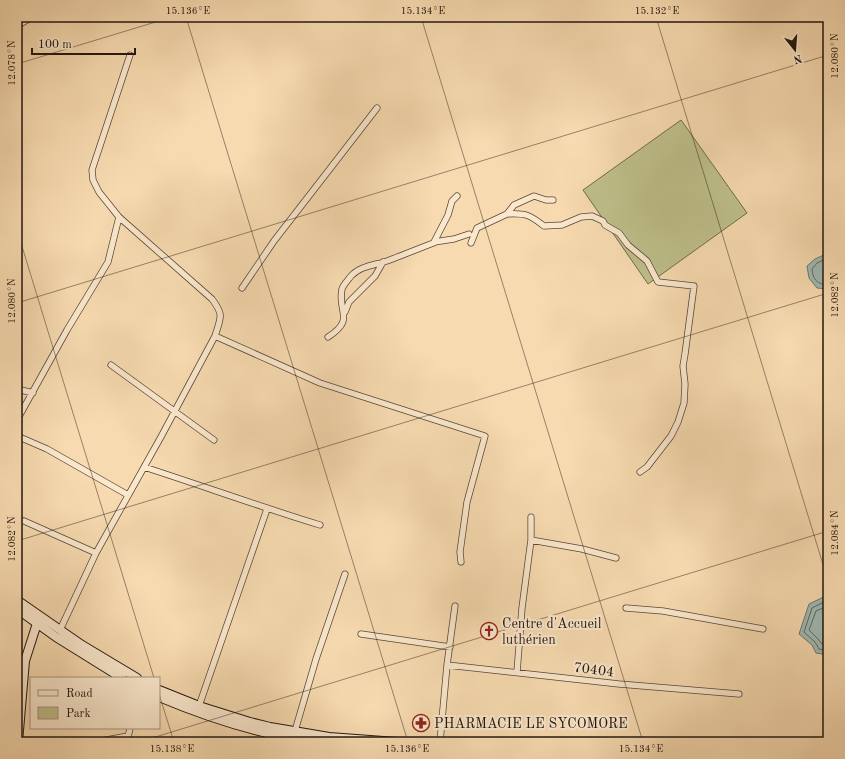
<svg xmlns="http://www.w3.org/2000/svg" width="845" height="759" font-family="'Old Standard TT',serif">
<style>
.green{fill:#bebf8a;stroke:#706a4c}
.water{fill:#9fb9b3;stroke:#6d7871}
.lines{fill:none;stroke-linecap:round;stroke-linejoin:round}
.shore{stroke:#606861;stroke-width:1}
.street-casing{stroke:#574737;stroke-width:7}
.secondary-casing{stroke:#22160f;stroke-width:10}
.street{stroke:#fae7cc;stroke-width:5.5}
.secondary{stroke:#fae7cc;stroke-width:8}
.ticks{fill:none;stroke:#22160f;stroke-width:1;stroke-opacity:0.45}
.labels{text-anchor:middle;stroke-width:4;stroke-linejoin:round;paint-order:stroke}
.poi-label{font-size:14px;fill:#22160f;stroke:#fae7cc;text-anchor:start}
.street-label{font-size:14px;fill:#22160f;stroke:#fae7cc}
.neatline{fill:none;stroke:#22160f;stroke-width:1.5}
.ticks-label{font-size:10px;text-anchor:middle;fill:#22160f}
</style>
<rect width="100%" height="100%" fill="#f7dab0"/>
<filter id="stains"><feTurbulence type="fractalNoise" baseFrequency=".005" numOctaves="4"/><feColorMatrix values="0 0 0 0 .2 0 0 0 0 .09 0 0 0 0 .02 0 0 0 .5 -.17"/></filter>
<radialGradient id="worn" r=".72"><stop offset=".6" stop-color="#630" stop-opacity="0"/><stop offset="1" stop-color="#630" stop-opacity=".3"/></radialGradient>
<path class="green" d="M 681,120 L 747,213 L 648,284 L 583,190 Z"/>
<path class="water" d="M 828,253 L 828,289 L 817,288 L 809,278 L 807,266 L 815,259 Z
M 828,595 L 828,655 L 816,653 L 812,645 L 799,634 L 809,604 Z"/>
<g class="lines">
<path class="shore" d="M 828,258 L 817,263 L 812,269 C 813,280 817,284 828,285
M 828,600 L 812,608 L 804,632 L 815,642 L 819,649 L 828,651
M 828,606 L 816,611 L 809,630 L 818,639 L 822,644 L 828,646"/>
<g class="street-casing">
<path id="street" d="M 17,26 L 32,17
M 457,196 L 452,201 L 448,215 L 434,242 L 454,239 L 469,234
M 507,214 C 526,213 530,215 544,226 L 562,225 L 581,217 L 592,216 L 603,221 L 605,225 L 619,233 L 628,245 L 647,261 L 658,282 L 694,286 L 685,354 L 683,366 L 685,384 L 684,403 L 678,422 L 671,436 L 647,467 L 640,472
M 471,243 L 477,228 L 507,214 L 514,205 L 534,196 L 546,200 L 553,200
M 242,288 L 274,241 L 377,108
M 345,312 L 349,302 L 375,276 L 383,262
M 215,336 L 320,383 L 485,436 L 467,502 L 460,552 L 461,562
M 328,337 C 356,319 337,312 342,289 C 343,285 348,280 351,276 C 360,266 375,265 387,261 C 403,255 420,248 436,242
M 111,365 L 214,440
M 17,389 L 33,393
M 17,420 L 67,330 L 108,262 L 119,217
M 17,436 L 47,449 L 128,495
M 144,467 C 203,486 261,507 320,525
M 24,521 L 96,553
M 531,540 L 582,549 L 616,558
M 626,608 L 663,611 L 763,629
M 60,630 L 96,553 L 162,435 L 215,336 C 221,317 224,315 212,299 L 119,217 L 99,192 L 93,180 L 92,170 L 130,55
M 361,634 L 450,647
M 447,665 L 619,684 L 739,694
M 517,672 L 522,608 L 531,540 L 531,517
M 199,706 L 267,509
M 295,731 L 316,659 L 345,574
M 95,742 L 128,736
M 127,742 L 130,728
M 440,742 L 447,665 L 455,606"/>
</g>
<g class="secondary-casing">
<path id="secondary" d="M 17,600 L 82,645 L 137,678
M 17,609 L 56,637 L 122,678
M 159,690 L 199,706 L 250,722 L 270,727 L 329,737 L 397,742
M 159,697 C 209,718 261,735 315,742
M 18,742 L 25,661 L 39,617"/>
</g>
<use href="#street" class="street"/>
<use href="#secondary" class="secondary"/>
</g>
<path class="ticks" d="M 186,17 L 408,742M 421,17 L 643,742M 656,17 L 828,581M 17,64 L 172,17M 17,230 L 154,678M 17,303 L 828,55M 17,541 L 828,293M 159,694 L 174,742M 139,742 L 828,531"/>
<defs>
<g id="church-ring" transform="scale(0.9)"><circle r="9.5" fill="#fae7cc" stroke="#8f2418" stroke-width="1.5"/><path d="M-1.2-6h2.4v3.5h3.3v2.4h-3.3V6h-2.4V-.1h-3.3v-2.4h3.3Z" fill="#8f2418"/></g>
<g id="pharmacy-ring" transform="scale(0.9)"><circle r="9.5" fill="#fae7cc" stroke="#8f2418" stroke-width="1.5"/><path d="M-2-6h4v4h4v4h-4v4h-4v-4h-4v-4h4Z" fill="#8f2418"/></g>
</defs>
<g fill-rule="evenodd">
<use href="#church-ring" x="489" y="631"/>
<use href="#pharmacy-ring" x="421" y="723"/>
</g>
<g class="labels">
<g class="poi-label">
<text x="502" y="628">Centre d'Accueil<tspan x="502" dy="16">luthérien</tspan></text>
<text x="434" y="728">PHARMACIE LE SYCOMORE</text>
</g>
<g class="street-label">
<text transform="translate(594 669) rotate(7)" y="5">70404</text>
</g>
</g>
<rect width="845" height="759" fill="none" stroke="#f7dab0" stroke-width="44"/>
<rect x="30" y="677" width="130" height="52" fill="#fae7cc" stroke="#a49380"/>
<rect x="38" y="690" width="20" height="6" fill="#fae7cc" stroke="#a49380"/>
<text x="66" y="697" font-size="12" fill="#22160f">Road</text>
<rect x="38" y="707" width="20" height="12" fill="#bebf8a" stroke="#a49380"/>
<text x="66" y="717" font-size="12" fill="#22160f">Park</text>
<g transform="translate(795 50) rotate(163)" stroke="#fae7cc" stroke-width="3" paint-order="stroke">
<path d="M0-3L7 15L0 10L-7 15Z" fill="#22160f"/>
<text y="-6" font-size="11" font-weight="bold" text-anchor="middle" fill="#22160f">N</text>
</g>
<path d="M32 48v6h103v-6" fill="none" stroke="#22160f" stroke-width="2"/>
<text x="38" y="48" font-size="12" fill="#22160f" stroke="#fae7cc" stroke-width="3" paint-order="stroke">100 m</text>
<rect x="22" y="22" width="801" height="715" class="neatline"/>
<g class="ticks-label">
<text x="188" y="14">15.136°E</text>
<text x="423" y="14">15.134°E</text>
<text x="657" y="14">15.132°E</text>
<text transform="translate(834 56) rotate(-90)" y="4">12.080°N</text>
<text transform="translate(11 63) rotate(-90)" y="4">12.078°N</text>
<text transform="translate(834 295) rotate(-90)" y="4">12.082°N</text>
<text transform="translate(11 301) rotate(-90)" y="4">12.080°N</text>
<text transform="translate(834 533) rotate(-90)" y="4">12.084°N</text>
<text transform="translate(11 539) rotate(-90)" y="4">12.082°N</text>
<text x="172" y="752">15.138°E</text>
<text x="407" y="752">15.136°E</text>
<text x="641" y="752">15.134°E</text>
</g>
<rect width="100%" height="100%" filter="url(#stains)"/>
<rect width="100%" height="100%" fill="url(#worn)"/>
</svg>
